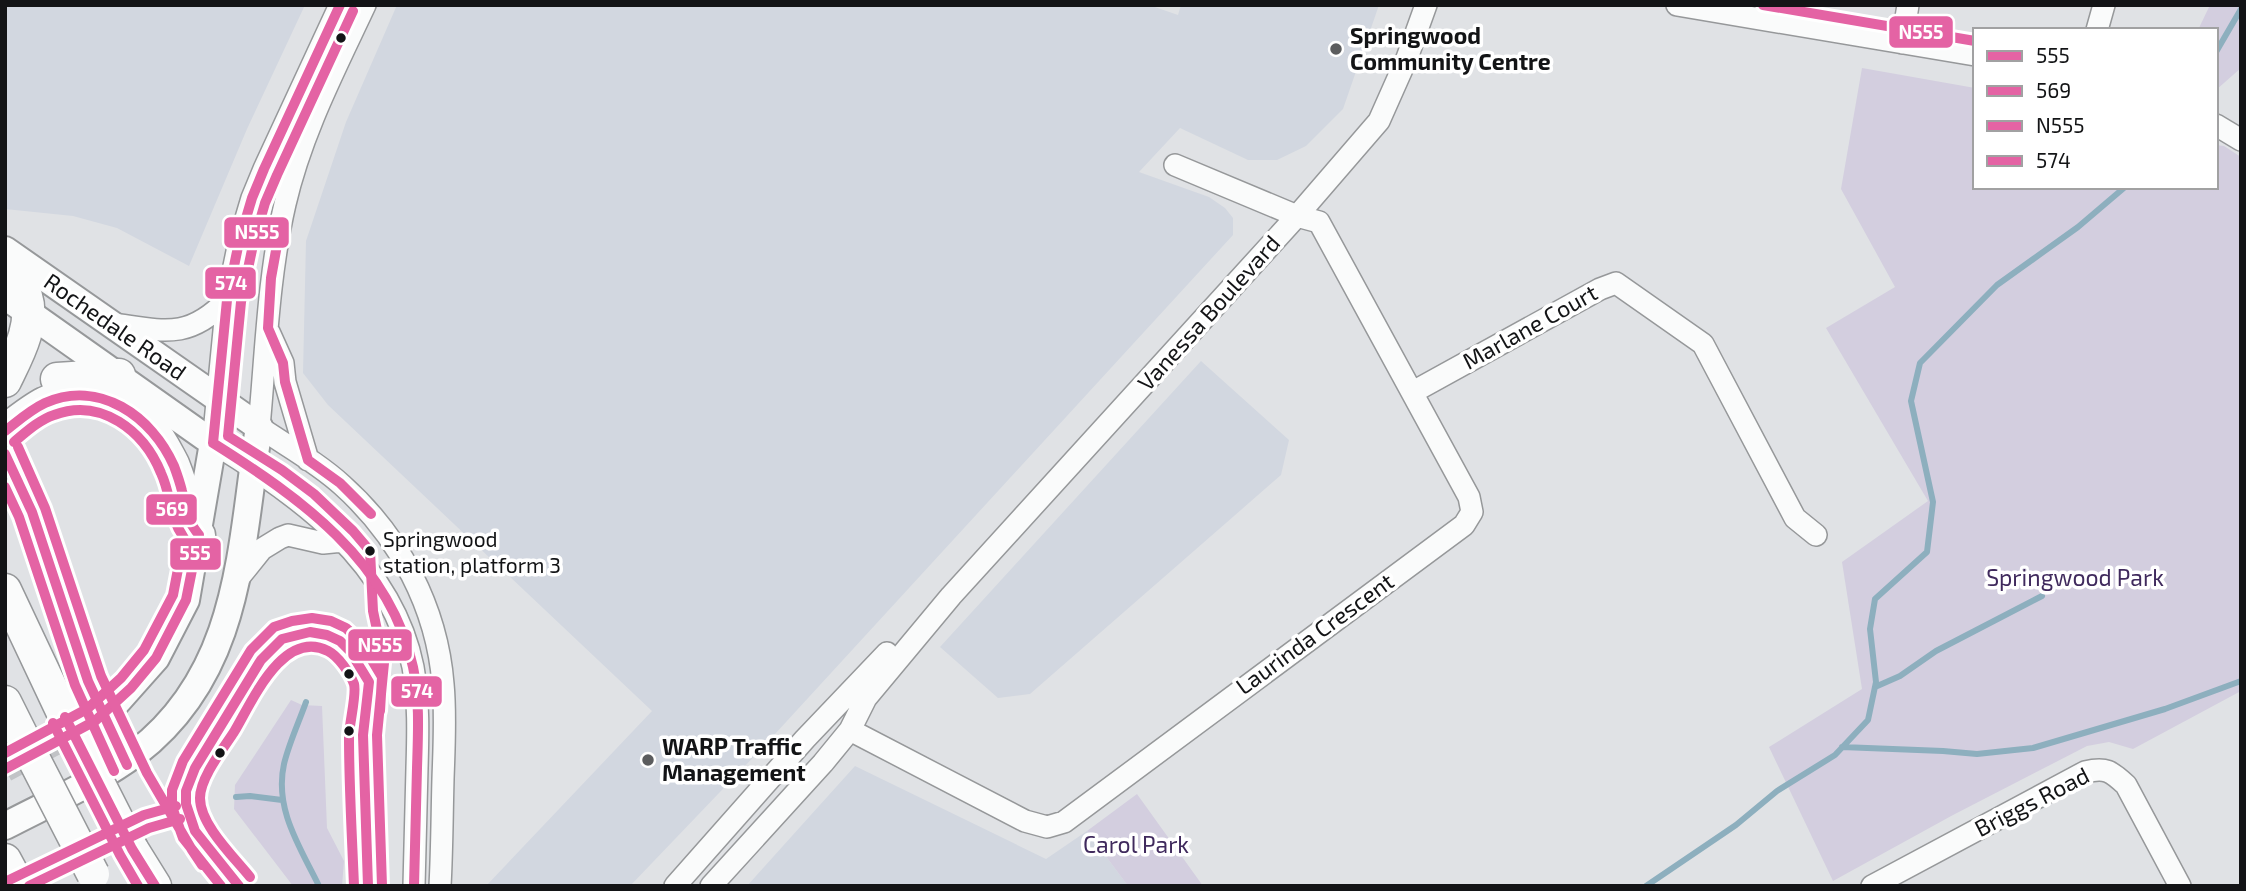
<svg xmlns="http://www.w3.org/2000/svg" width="2246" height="891" font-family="'Exo 2',sans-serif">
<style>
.built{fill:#d2d7e0}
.green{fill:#d3cedf}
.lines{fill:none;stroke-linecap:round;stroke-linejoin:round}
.stream{stroke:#8dafbe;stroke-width:6}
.major-tunnel{stroke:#c1c3c6;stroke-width:26;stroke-dasharray:26 13;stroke-linecap:butt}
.minor-casing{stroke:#96989a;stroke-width:24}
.major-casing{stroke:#96989a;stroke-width:30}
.highway-casing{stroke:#96989a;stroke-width:35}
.minor{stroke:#fafbfb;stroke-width:21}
.major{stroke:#fafbfb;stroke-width:26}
.highway{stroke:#fafbfb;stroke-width:32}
.highway-bridge-casing{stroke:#96989a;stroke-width:35;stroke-linecap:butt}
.highway-bridge{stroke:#fafbfb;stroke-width:32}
.bus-1-casing{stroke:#fff;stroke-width:16}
.bus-2-casing{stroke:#fff;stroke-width:16}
.bus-3-casing{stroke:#fff;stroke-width:16}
.bus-4-casing{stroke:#fff;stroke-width:16}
.bus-1{stroke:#e463a4;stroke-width:10}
.bus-2{stroke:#e463a4;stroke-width:10}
.bus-3{stroke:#e463a4;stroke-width:10}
.bus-4{stroke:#e463a4;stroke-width:10}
.bus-dot{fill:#131416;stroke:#fff;stroke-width:2.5}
.poi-dot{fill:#5b5c5e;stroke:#fff;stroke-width:2.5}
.labels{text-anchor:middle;stroke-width:7;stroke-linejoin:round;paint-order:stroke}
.bus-label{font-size:21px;fill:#131416;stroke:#fff;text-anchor:start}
.poi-label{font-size:23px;font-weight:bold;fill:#131416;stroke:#fff;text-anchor:start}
.street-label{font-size:23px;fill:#131416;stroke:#fff}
.park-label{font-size:23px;fill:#402a5d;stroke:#fff}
.line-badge{stroke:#fff;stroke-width:2.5}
.badge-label{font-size:19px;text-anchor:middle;font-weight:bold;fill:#fff}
</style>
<rect width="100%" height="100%" fill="#e0e2e5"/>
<path class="built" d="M 5,5 L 305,5 L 247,129 L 189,266 L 117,228 L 73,216 L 5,209 Z
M 397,5 L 1149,5 L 1178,15 L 1181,5 L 1379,5 L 1343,109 L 1306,146 L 1277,160 L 1248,160 L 1180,128 L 1139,172 L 1209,197 L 1225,208 L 1233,218 L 1233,235 L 764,746 L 630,886 L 486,886 L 652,711 L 328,405 L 303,373 L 306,241 L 346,122 Z
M 1201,361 L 1289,440 L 1281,475 L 1030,694 L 998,698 L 940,647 Z
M 855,766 L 1046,859 L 1087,831 L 1128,886 L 747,886 Z"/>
<path class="green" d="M 2210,5 L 2241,5 L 2241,68 L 2216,90 L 2216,30 L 2198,30 Z
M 1862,68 L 1975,88 L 1975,187 L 2216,187 L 2216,145 L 2224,146 L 2241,157 L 2241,691 L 2133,749 L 2109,742 L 2087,746 L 1953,815 L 1833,881 L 1769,747 L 1862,689 L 1842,562 L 1928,501 L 1826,328 L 1895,287 L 1841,189 Z
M 291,700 L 302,705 L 322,706 L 327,828 L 344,861 L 342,886 L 293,886 L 234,809 L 235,785 Z
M 1137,794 L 1203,886 L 1128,886 L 1087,831 Z"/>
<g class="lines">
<path class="stream" d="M 2216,52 L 2241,9
M 1875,687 L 1900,676 L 1936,651 L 2042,596
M 306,702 C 299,722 289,743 284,764 C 274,809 300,847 319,886
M 1842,747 L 1943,751 L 1977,754 L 2033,748 L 2165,709 L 2241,681
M 236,797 L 250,796 L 282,800
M 1646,886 L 1736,825 L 1777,791 L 1835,755 L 1868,720 L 1876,682 L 1870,629 L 1875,599 L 1927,552 L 1933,502 L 1911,401 L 1920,363 L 1997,285 L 2078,227 L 2125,187"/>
<path class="major-tunnel" d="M 5,769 L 95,721 L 116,703"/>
<g class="minor-casing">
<path id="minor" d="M 340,5 L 264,169 L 252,198 L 239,242 L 227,300 L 213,443 C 299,495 392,562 413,667 C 419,701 418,735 417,768 C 416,808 415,847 414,886
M 365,5 C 335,69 301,134 285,204 C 268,277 266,353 259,427 C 287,446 318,463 342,485 C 399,536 437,607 443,684 C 446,715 444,748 443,779 C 442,815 442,850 440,886
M 1677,5 L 1975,55
M 2097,30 L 2104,5
M 1902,43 L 1908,5
M 2216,125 L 2241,140
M 113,324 C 164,331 188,340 227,300
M 269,332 L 283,363 L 285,382 L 308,460
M 1413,392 L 1600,289 L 1616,283 L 1703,344 L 1795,518 L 1816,535
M 237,580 L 262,549 L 280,538 L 288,535 L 323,543 L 343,541
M 850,730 L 1025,821 L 1047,827 L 1064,822 L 1464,525 L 1472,512 L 1469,497 L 1319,222 L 1297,216 L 1175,165
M 675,886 L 805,739 L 887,653
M 711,886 L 823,763 L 850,730 L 866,698 L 951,596 L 1297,216 L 1379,121 L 1407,58 L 1426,5
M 1872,886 L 2085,772 C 2106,767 2111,771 2126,785 L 2180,886"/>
</g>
<g class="major-casing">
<path id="major" d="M 5,250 L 259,427 C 240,547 242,672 136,753 C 99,781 47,804 5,826
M 5,296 L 213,443 L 186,600 L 156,658 L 116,703"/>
</g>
<g class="highway-casing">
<path id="highway" d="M 5,270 C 13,277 23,286 26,296 C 35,325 17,356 5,381
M 57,379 L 119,375
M 5,431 C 18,421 31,410 45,403 C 79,387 126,400 150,427 C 160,438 166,451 173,464 C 177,474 181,485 183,495 C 183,500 183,507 185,512 C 187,519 194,528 199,535
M 5,590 L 63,713
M 5,702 L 23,738
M 132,849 L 155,886
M 5,860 L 19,886"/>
</g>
<use href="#minor" class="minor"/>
<use href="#major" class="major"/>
<use href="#highway" class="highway"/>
<g class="highway-bridge-casing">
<path id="highway-bridge" d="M 63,713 L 132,849
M 23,738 L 93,874"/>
</g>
<use href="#highway-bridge" class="highway-bridge"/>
<g class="bus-1-casing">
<path id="bus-1" d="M 5,431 C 18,421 30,410 45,403 C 99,379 152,416 174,466 C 177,474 180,483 182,491 C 184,498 183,505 185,512 C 188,521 194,528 199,535 L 186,600 L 156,658 L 131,688 L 95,721 L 5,769
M 5,454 L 32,512 L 88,681 L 127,765
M 65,717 L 132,849 L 155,886
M 5,882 L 144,815 L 176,806
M 239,886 L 195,831 L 186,804 L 186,791 L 195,768 L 261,660 L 282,639 L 310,632 L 327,635 L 340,641 L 350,651 L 369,682 L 363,735 L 368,886"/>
</g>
<g class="bus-2-casing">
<path id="bus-2" d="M 5,487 L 19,517 L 75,685 L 114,771
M 53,723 L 120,855 L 138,886
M 5,753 L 87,709 L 121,678 L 144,650 L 173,595 L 184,538 C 168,515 172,497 161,473 C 144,431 101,397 54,415 C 39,420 26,432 14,442
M 250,877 C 234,857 200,825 200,798 C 200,778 223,749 234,732 C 252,702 283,628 328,651 C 338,656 350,673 354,684 C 357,694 349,724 349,737 C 349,786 352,836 354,886
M 29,886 L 149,828 L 180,819"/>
</g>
<g class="bus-3-casing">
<path id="bus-3" d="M 1763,5 L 1975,41
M 353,11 L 277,175 L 265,203 L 253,245 L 241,302 L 228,436 L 282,470 L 314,494 L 353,531 L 370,551 L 373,611 L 384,663 L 377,735 L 382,886
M 18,447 L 45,508 L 101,676 L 147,773 L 192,850 L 202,865
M 221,886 L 183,838 L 172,807 L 172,790 L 183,761 L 251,650 L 274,627 L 292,621 L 312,618 L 331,621 L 346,628 L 361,642 L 382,677 L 380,711"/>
</g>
<g class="bus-4-casing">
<path id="bus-4" d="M 340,5 L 264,169 L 252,198 L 239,242 L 227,300 L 213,443 C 299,497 390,561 413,667 C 420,700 418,735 417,768 C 416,807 415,847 414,886
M 277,245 L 271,278 L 268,328 L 283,363 L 285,382 L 308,460 L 340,483 L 371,514"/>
</g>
<use href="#bus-1" class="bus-1"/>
<use href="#bus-2" class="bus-2"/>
<use href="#bus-3" class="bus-3"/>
<use href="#bus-4" class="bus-4"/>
</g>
<g class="bus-dot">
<circle cx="341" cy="38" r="6"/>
<circle cx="370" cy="551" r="6"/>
<circle cx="349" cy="674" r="6"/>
<circle cx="349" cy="731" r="6"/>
<circle cx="220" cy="753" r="6"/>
</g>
<g class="poi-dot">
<circle cx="1336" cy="49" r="7"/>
<circle cx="648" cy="760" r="7"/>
</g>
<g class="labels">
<g class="bus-label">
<text x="383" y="547">Springwood<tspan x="383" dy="26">station, platform 3</tspan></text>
</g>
<g class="poi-label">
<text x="1350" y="44">Springwood<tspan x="1350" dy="26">Community Centre</tspan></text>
<text x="662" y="755">WARP Traffic<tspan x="662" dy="26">Management</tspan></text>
</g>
<g class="street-label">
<text transform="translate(1209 313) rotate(-48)" y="8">Vanessa Boulevard</text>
<text transform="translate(115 327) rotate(35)" y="8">Rochedale Road</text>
<text transform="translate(1530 327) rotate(-29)" y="8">Marlane Court</text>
<text transform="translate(1315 634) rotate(-36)" y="8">Laurinda Crescent</text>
<text transform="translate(2032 802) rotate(-27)" y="8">Briggs Road</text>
</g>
<g class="park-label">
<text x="2075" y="586">Springwood Park</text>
<text x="1136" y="853">Carol Park</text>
</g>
</g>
<g class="line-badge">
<rect x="1888" y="15" width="66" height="34" rx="7" fill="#e463a4"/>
<rect x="223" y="216" width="67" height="33" rx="7" fill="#e463a4"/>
<rect x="204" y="266" width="53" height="34" rx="7" fill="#e463a4"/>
<rect x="145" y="493" width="53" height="33" rx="7" fill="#e463a4"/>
<rect x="169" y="537" width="53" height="34" rx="7" fill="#e463a4"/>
<rect x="347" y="628" width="66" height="34" rx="7" fill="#e463a4"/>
<rect x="390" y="675" width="53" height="33" rx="7" fill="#e463a4"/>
</g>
<g class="badge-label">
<text x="1921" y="39">N555</text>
<text x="257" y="239">N555</text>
<text x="231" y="290">574</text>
<text x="172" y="516">569</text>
<text x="195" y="560">555</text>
<text x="380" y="652">N555</text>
<text x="417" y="698">574</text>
</g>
<rect width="2246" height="891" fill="none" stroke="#131416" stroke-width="14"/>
<rect x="1973" y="28" width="245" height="161" fill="#ffffff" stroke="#a1a1a2" stroke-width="2"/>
<rect x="1987" y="51" width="35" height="10" fill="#e463a4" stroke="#a1a1a2" stroke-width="2"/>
<text x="2036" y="63" font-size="21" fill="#131416">555</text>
<rect x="1987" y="86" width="35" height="10" fill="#e463a4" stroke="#a1a1a2" stroke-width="2"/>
<text x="2036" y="98" font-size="21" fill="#131416">569</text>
<rect x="1987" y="121" width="35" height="10" fill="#e463a4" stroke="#a1a1a2" stroke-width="2"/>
<text x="2036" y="133" font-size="21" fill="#131416">N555</text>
<rect x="1987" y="156" width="35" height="10" fill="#e463a4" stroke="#a1a1a2" stroke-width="2"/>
<text x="2036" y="168" font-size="21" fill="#131416">574</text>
</svg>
